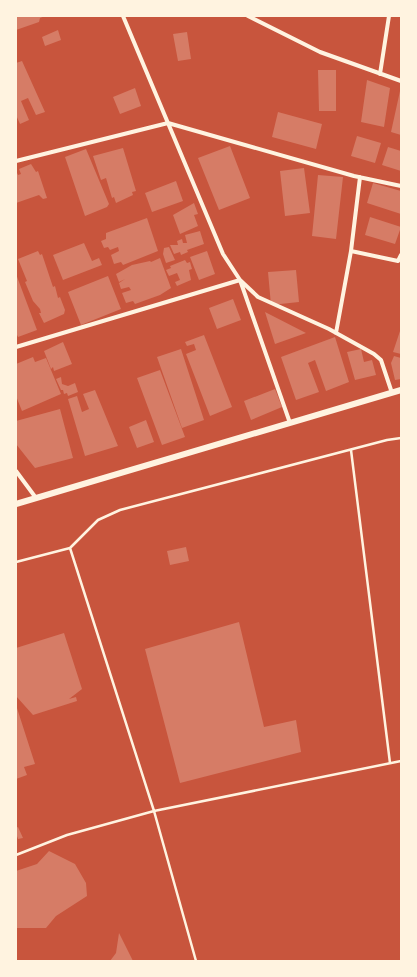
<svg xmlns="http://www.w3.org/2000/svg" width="417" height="977" font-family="Jost,sans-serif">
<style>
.building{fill:#d67c66}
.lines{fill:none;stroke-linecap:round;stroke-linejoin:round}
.service{stroke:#fff3e0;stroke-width:2.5}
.minor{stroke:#fff3e0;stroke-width:4}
.tertiary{stroke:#fff3e0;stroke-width:6}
</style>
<rect width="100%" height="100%" fill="#c8553d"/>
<path class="building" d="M 16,16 L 45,16 L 40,18 L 39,22 L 16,30 Z
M 58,30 L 61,40 L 45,46 L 42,37 Z
M 187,32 L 191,59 L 178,61 L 173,34 Z
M 22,61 L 45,112 L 36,115 L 28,98 L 21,101 L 29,120 L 20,124 L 16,115 L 16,63 Z
M 318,70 L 336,70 L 336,111 L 319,111 Z
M 367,80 L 390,88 L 384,127 L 361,122 Z
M 135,88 L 141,106 L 120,114 L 113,97 Z
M 400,91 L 401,91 L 401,135 L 391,132 Z
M 278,112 L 322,124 L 316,149 L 272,137 Z
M 357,136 L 381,143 L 375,163 L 351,156 Z
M 230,146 L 250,198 L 219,210 L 198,158 Z
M 388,147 L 401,151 L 401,171 L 382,165 Z
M 123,148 L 136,191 L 132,192 L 133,195 L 116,203 L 114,197 L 112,198 L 106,178 L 101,180 L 93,156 Z
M 86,149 L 109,204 L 107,207 L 85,216 L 65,157 Z
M 31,164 L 36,172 L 38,171 L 47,198 L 43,199 L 39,195 L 16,203 L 16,171 L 18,175 L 21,174 L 19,169 Z
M 304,168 L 310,213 L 285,216 L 280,171 Z
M 318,175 L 343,177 L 336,239 L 312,236 Z
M 176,181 L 183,201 L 152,212 L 145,193 Z
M 373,183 L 401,191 L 401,214 L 367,203 Z
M 194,203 L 198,214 L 194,215 L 198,226 L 180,234 L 173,215 Z
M 370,217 L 401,227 L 395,244 L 365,235 Z
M 147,218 L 158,251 L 123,265 L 121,262 L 114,264 L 111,255 L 119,251 L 118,247 L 110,250 L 108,247 L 104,248 L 101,241 L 106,239 L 106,233 Z
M 200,231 L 204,244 L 187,250 L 188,252 L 181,255 L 180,252 L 174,254 L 170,245 L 178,245 L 177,241 L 182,239 L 183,243 L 187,243 L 185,235 Z
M 84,243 L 92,261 L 99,258 L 102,265 L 63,280 L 53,255 Z
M 169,247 L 175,260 L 166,263 L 163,254 L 164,248 Z
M 38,251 L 40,255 L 42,254 L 53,287 L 55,286 L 58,298 L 60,297 L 65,310 L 64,314 L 44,323 L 39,313 L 41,313 L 40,309 L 33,301 L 25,282 L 27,281 L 18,259 Z
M 207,251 L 215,274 L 199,280 L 190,257 Z
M 160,258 L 171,288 L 160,295 L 135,304 L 133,301 L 126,303 L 122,293 L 131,290 L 129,287 L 121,289 L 119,283 L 125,279 L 119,282 L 116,274 L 132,265 L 150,261 L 151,262 Z
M 185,260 L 187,263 L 190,262 L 192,269 L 189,270 L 191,280 L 177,286 L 175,282 L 180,280 L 177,273 L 169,276 L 166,270 L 171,268 L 170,266 Z
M 296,270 L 299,302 L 271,305 L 268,272 Z
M 16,274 L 37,330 L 18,337 L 16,333 Z
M 108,276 L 121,309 L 81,325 L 68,292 Z
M 233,299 L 241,320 L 217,329 L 209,308 Z
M 265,312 L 306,333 L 275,344 Z
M 401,328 L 401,354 L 393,352 Z
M 204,335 L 232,407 L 210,416 L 186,354 L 196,350 L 194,344 L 187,346 L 185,342 Z
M 335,337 L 349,382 L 326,391 L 315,360 L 308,363 L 319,392 L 296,400 L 281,357 Z
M 63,342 L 72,364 L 54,371 L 53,367 L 51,369 L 44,351 Z
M 181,349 L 204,420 L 182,428 L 157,357 Z
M 361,349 L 364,362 L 372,360 L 376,375 L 355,380 L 347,352 Z
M 394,356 L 401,358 L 401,379 L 395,380 L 391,363 Z
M 33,357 L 35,362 L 46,358 L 61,394 L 22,411 L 16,396 L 16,364 Z
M 160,370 L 185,437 L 162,445 L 137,378 Z
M 61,377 L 62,384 L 68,386 L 75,383 L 78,392 L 68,396 L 67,393 L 64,394 L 63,390 L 61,390 L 56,379 Z
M 275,389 L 282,407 L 251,420 L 244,401 Z
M 95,390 L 118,446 L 85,456 L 68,399 L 77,396 L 82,412 L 89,409 L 83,394 Z
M 60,409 L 73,458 L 35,468 L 16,444 L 16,421 Z
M 146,420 L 154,442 L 137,448 L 129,427 Z
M 186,547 L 189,561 L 170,565 L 167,551 Z
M 239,622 L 264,727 L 296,720 L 301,752 L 180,783 L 145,649 Z
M 64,633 L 82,689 L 69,699 L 76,697 L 77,701 L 33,715 L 16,696 L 16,648 Z
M 16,705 L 35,764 L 24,767 L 27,775 L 16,779 Z
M 18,827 L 23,838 L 18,839 L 16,833 L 16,828 Z
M 49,851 L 75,864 L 86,883 L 87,896 L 56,916 L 46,928 L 16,928 L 16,871 L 37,864 Z
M 119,933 L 133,961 L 110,961 L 116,953 Z"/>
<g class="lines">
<path class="service" d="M 351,450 L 390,763
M 16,562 L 70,548
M 16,855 L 67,835 L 154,811 L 401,761
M 196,961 L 154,811 L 70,548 L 98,520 L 120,510 L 387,440 L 401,438"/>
<path class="minor" d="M 123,16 L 223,254 L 240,280 L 290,423
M 248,16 L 320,52 L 401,81
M 380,74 L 389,16
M 16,161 L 168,123 L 354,176 L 401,186
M 351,251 L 398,261 L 401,255
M 336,333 L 351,251 L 360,177
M 16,347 L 240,280 L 258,297 L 329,329 L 374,354 L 381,360 L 392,393
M 16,471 L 36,498"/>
<path class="tertiary" d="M 16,504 L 401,390"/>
</g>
<rect width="417" height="977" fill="none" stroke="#fff3e0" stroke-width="34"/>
</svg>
